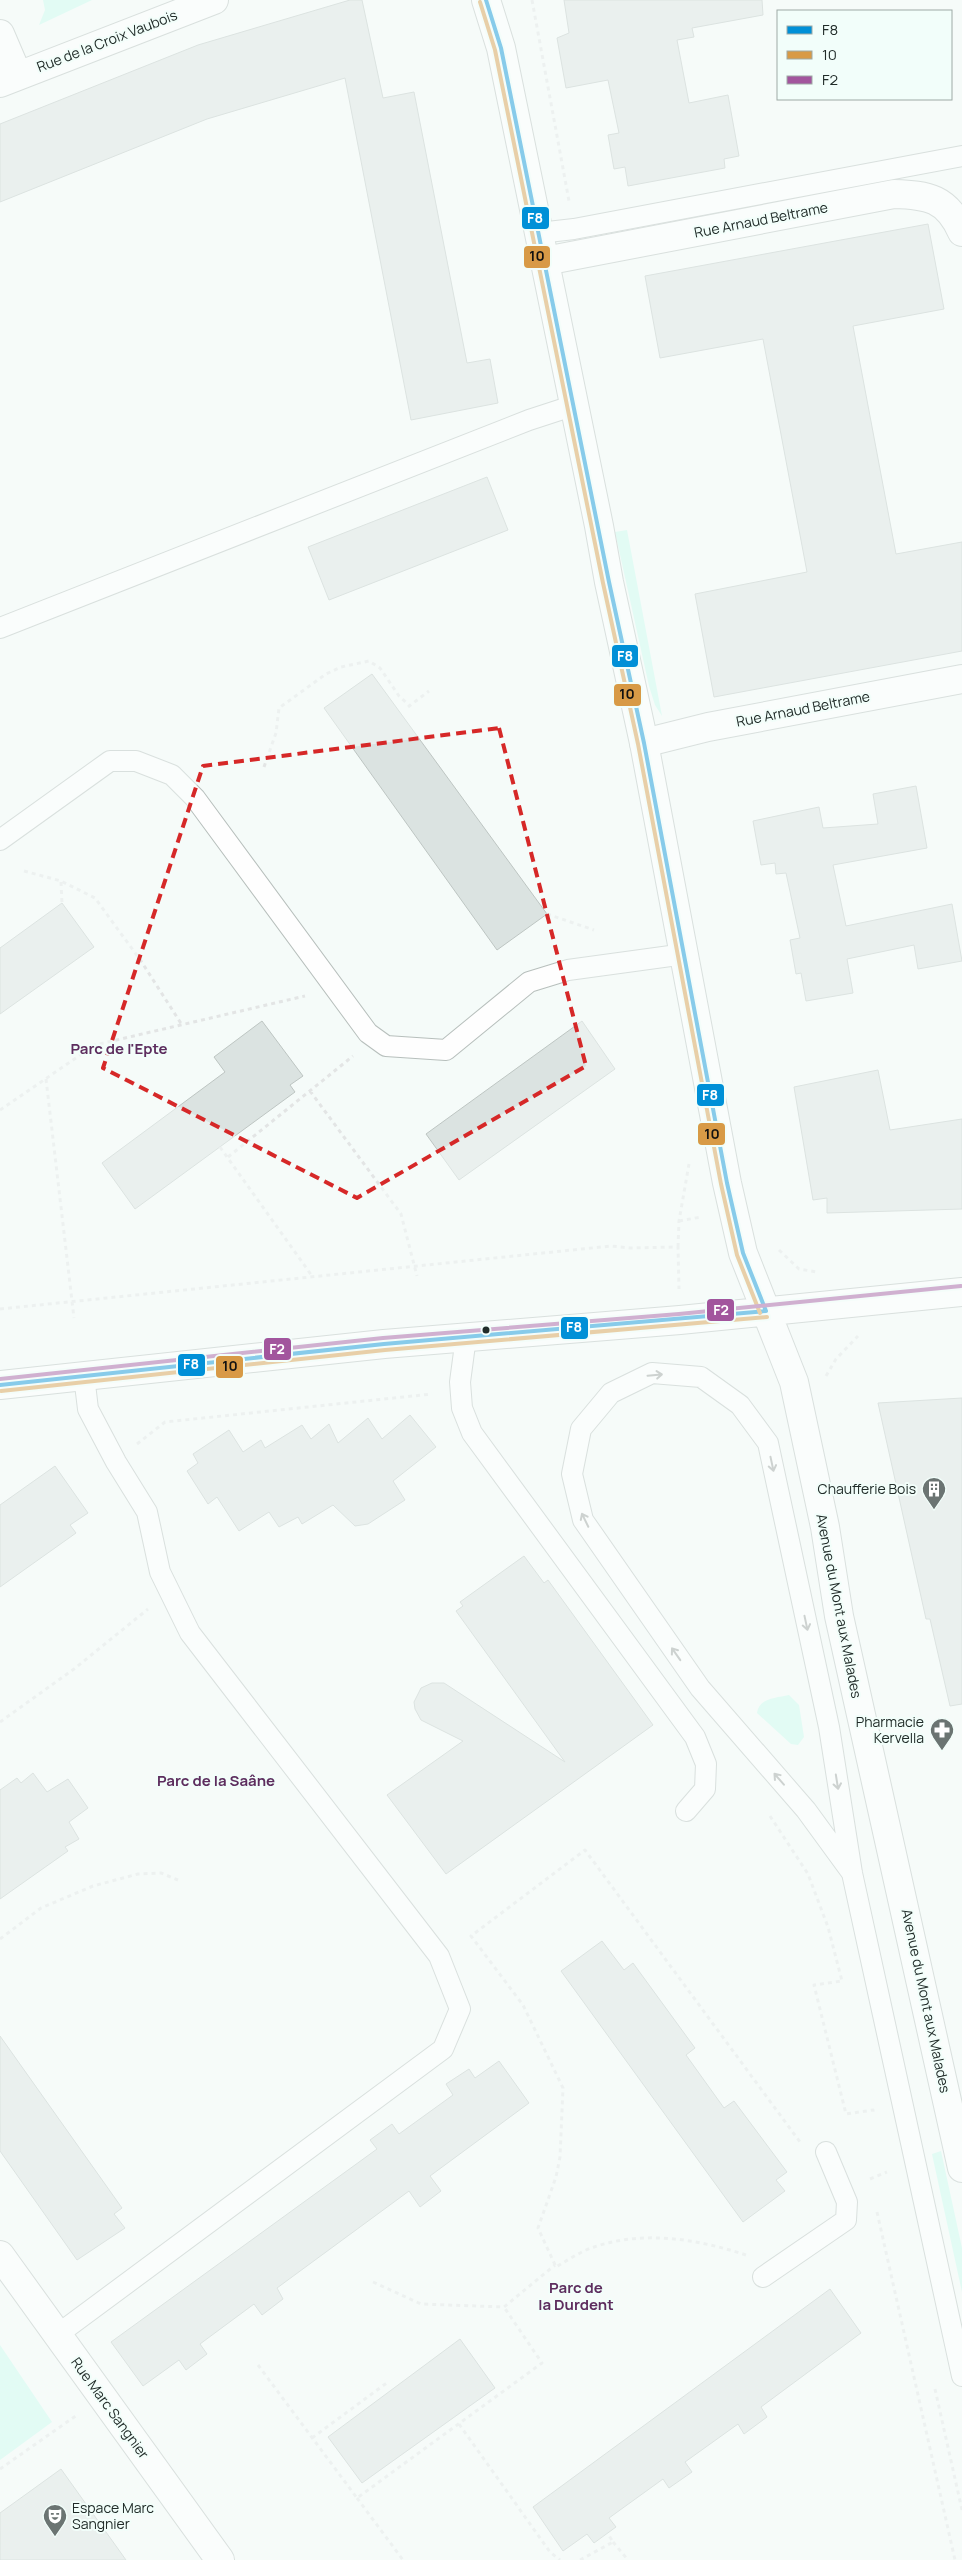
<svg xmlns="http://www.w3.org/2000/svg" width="962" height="2560" font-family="Manrope,sans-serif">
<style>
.green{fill:#cafaed}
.building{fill:#dbe3e1;stroke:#bdc5c2}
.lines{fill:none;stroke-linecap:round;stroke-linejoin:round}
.service-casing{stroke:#b7bfbc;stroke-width:22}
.minor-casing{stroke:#b7bfbc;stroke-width:30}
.tertiary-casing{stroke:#b7bfbc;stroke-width:30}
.path{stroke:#e3e5e5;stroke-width:3;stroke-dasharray:4 4;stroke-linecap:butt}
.service{stroke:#fefefe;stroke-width:20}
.minor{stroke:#fefefe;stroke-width:28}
.tertiary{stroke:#fefefe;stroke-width:28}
.bus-1-casing{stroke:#f2fefa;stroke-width:8}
.bus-2-casing{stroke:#f2fefa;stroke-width:8}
.bus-3-casing{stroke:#f2fefa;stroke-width:8}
.bus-1{stroke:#0090d7;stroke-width:4}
.bus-2{stroke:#d89a46;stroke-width:4}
.bus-3{stroke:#a2559d;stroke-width:4}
.oneway{stroke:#9ba09e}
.marked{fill:none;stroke:#d62828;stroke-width:4;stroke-dasharray:10 6;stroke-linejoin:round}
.bus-dot{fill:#212c29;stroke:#f2fefa;stroke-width:2}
.labels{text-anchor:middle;stroke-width:4;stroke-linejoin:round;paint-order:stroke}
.street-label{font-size:14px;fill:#212c29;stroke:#f2fefa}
.poi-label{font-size:14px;fill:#212c29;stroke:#f2fefa;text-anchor:end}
.neighbourhood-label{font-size:15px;font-weight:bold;fill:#5d2d5e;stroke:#f2fefa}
.line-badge{stroke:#f2fefa;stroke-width:2}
.badge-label{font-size:14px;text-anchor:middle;font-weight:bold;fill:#fff}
.pale-badge-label{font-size:14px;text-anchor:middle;font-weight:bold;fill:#111}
</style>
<rect width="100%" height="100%" fill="#f5fbf9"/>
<path class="green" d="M 43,0 L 92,0 L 39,25 L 45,10 Z
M 627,530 L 662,716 L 655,705 L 649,686 L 615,532 Z
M 789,1695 L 799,1705 L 804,1737 L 798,1745 L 791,1744 L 757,1713 C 759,1698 776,1698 789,1695 Z
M 941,2151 L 962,2248 L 962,2292 L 932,2154 Z
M 0,2345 L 52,2422 L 0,2460 Z"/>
<path class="building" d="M 350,0 L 362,0 L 383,98 L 414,92 L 467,363 L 490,359 L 498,403 L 411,420 L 345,78 L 207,119 L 0,202 L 0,124 L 198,45 Z
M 564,0 L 762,0 L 763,15 L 692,28 L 694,37 L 677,40 L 689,103 L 728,95 L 739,156 L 724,159 L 725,168 L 628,186 L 625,167 L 614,169 L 608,135 L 619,133 L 608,80 L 566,88 L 557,38 L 569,33 Z
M 928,224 L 944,309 L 853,326 L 896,554 L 962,542 L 962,651 L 714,697 L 695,594 L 807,572 L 763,339 L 660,358 L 645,276 Z
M 487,477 L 508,530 L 329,600 L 308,547 Z
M 372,674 L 547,914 L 497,950 L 324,708 Z
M 916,786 L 927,848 L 833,865 L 846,926 L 952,904 L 962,961 L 918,969 L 914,945 L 847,959 L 853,993 L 806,1001 L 801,973 L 796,974 L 790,940 L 800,938 L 786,873 L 776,874 L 775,863 L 761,865 L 753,821 L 819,807 L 823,828 L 878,824 L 873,794 Z
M 62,903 L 94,947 L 0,1014 L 0,948 Z
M 262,1021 L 303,1076 L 290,1085 L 295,1092 L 135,1209 L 102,1163 L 225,1072 L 214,1057 Z
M 582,1021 L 615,1069 L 459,1180 L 426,1134 Z
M 878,1070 L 890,1130 L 962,1119 L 962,1209 L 827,1213 L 827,1198 L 813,1200 L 794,1087 Z
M 962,1398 L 962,1704 L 950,1706 L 930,1619 L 926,1619 L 878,1403 Z
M 410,1415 L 436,1447 L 393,1481 L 405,1500 L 368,1524 L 355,1526 L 333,1505 L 302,1524 L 298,1517 L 279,1527 L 269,1512 L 239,1531 L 217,1497 L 208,1504 L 187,1471 L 198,1463 L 193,1454 L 229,1430 L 243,1452 L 261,1440 L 265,1448 L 302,1425 L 311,1439 L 329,1424 L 338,1443 L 368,1418 L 382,1439 Z
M 55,1466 L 88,1513 L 70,1525 L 76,1533 L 0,1587 L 0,1505 Z
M 524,1556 L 544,1583 L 548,1580 L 653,1725 L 446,1874 L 387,1795 L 463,1741 L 421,1720 L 415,1709 L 414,1702 L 421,1688 L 432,1683 L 444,1683 L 565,1762 L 456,1611 L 463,1606 L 460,1602 Z
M 33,1773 L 47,1792 L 68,1779 L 88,1808 L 69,1822 L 79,1839 L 65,1847 L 68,1851 L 0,1899 L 0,1790 L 17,1778 L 21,1783 Z
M 602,1941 L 624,1970 L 633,1963 L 695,2048 L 686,2055 L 724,2108 L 734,2101 L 787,2172 L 776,2180 L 785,2191 L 743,2222 L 561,1971 Z
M 0,2036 L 122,2208 L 114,2214 L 125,2228 L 77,2260 L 0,2151 Z
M 499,2061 L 529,2103 L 430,2176 L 441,2191 L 420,2207 L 409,2191 L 277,2288 L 283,2299 L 262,2315 L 254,2304 L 200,2344 L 207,2354 L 186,2370 L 179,2360 L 143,2386 L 111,2342 L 377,2149 L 370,2140 L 392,2124 L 399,2134 L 453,2095 L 446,2084 L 469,2069 L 475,2078 Z
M 830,2289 L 861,2333 L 761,2407 L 767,2417 L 744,2434 L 738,2424 L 685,2462 L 692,2472 L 669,2488 L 663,2479 L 609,2518 L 616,2527 L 594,2543 L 587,2534 L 563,2551 L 533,2507 Z
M 460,2339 L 495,2388 L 362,2483 L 328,2437 Z
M 61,2469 L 126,2560 L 0,2560 L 0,2513 Z"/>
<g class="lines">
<g class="service-casing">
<path id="service" d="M 539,233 L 574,229 L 962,156
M 0,628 L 529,420 L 575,405
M 0,840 L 110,761 L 136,761 L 172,775 L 195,798 L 368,1033 L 386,1046 L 446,1050 L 529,982 L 568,970 L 685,954
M 466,1337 L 460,1382 L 462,1408 L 472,1433 L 695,1737 L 706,1764 L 705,1789 L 686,1811
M 852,1873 L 806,1810 L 700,1688 L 583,1520 L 572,1474 L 581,1429 L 611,1393 L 652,1373 L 701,1377 L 740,1405 L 768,1443 L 829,1727 L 852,1873 L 962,2376
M 763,2277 L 846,2220 L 847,2202 L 826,2152
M 57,2335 L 443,2049 L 460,2009 L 439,1956 L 190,1633 L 160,1572 L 147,1512 L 116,1462 L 88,1409 L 84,1376"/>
</g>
<g class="minor-casing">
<path id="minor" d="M 0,34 L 18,76
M 0,83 L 214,0
M 545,261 L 894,194 C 928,195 947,198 962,232
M 644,743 L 708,727 L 962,679
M 0,2255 L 220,2560"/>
</g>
<g class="tertiary-casing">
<path id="tertiary" d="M 486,0 L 501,48 L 599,526 L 609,582 L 644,743 L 727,1183 L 743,1253 L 794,1382 L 825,1527 L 839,1616 L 962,2168
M 0,1385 L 384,1344 L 680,1320 L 962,1292"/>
</g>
<path class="path" d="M 532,0 L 569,201
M 408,707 L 429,691
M 264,767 L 276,733 L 279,708 L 326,674 L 341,667 L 369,661 L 380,668 L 399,696 L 410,706
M 24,871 L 61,881 L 95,898 L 141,961 L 182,1025
M 61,882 L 62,903
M 547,914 L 594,930
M 46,1079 L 74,1318
M 310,1091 L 401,1214 L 417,1276
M 0,1110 L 95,1045 L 305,996
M 220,1147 L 312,1276
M 228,1157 L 353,1056
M 679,1221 L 701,1217
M 678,1247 L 679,1221 L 689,1164
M 779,1250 L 799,1269 L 817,1272
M 0,1309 L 611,1246 L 630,1248 L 678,1247 L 679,1289
M 826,1376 L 836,1359 L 858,1336
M 137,1444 L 165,1422 L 432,1394
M 0,1722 L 74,1669 L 148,1609
M 770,1816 L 808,1874 L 828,1927 L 842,1981 L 814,1985 L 846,2114 L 873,2110 L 873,2112
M 0,1939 L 41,1908 L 93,1886 L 138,1874 L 161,1873 L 178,1880
M 870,2179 L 887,2172
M 877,2212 L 955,2560
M 746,2255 C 697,2239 644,2230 594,2247 C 581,2251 568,2260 556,2267 L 538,2228 L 556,2177 L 560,2157 L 563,2088 L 523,2005 L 471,1936 L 585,1850 L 800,2142
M 373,2282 L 421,2304 L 504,2307 L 555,2265
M 258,2365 L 357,2498 L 542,2363 L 504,2307
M 935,2389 L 962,2510
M 459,2424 L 550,2552 L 560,2560
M 312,2438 L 388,2382
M 0,2469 L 77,2415
M 357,2498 L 403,2560
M 613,2542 L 628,2560
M 580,2560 L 613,2542 L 608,2534"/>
<use href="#service" class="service"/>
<use href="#minor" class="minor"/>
<use href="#tertiary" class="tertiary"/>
<g class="bus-1-casing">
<path id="bus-1" d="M 486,0 L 501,48 L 609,582 L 644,743 L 727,1183 L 743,1253 L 766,1311
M 0,1385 L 384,1344 L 766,1311"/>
</g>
<g class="bus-2-casing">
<path id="bus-2" d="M 480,2 L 495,50 L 603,583 L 638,744 L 721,1184 L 737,1255 L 760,1313
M 1,1391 L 385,1350 L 767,1317"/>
</g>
<g class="bus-3-casing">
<path id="bus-3" d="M 0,1379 L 383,1338 L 679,1314 L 961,1286"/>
</g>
<use href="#bus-1" class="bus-1"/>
<use href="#bus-2" class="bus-2"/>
<use href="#bus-3" class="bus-3"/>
</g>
<defs><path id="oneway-shaft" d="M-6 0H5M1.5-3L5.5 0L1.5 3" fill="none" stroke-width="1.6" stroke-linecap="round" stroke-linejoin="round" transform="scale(1.25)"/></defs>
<g class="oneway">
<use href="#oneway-shaft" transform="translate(655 1375) rotate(-5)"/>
<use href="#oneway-shaft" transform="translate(772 1464) rotate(78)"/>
<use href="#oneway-shaft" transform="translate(585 1520) rotate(-116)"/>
<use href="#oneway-shaft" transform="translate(806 1623) rotate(78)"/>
<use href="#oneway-shaft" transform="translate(676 1654) rotate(-125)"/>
<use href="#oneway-shaft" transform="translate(779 1779) rotate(-131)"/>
<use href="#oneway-shaft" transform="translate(837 1782) rotate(81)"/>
</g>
<path d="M0 0H962V2560H0ZM 499,728 L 586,1066 L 357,1198 L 103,1068 L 203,766 Z" fill="#f5fbf9" fill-opacity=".55" fill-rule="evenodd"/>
<path class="marked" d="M 499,728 L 586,1066 L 357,1198 L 103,1068 L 203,766 Z"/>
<defs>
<g id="building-pin" transform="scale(1.25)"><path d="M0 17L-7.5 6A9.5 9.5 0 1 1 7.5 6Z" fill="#6b7472" stroke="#f2fefa"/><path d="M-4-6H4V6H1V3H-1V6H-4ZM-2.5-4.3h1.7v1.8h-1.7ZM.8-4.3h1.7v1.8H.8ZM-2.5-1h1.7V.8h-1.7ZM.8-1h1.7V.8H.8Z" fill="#fff"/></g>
<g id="pharmacy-pin" transform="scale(1.25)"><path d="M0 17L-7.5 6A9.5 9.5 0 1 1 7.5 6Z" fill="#6b7472" stroke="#f2fefa"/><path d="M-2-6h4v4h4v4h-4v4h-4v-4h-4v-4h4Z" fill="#fff"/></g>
<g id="theatre-pin" transform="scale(1.25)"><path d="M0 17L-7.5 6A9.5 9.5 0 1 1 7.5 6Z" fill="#6b7472" stroke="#f2fefa"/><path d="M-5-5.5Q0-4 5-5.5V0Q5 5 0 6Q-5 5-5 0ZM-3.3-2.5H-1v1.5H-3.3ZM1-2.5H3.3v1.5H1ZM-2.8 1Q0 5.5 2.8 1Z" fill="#fff"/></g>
</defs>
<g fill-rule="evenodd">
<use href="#building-pin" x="934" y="1489"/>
<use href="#pharmacy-pin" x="942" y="1730"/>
<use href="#theatre-pin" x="55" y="2516"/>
</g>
<circle class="bus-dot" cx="486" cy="1330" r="4.5"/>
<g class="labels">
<g class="street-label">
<text transform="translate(107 41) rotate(-21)" y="5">Rue de la Croix Vaubois</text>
<text transform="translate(761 220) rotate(-11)" y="5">Rue Arnaud Beltrame</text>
<text transform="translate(803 709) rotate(-11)" y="5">Rue Arnaud Beltrame</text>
<text transform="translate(839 1606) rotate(79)" y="5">Avenue du Mont aux Malades</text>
<text transform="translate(926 2001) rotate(78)" y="5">Avenue du Mont aux Malades</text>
<text transform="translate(110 2408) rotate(54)" y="5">Rue Marc Sangnier</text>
</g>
<g class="poi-label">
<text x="916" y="1494">Chaufferie Bois</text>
<text x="924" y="1727">Pharmacie<tspan x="924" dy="16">Kervella</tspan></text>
<text x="72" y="2513" text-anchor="start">Espace Marc<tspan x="72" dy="16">Sangnier</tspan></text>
</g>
<g class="neighbourhood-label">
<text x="119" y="1054">Parc de l'Epte</text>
<text x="216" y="1786">Parc de la Saâne</text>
<text x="576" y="2293">Parc de<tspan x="576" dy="17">la Durdent</tspan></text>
</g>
</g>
<g class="line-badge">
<rect x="521" y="206" width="29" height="24" rx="5" fill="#0090d7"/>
<rect x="523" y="245" width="28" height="24" rx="5" fill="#d89a46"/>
<rect x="611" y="644" width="28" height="24" rx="5" fill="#0090d7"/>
<rect x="613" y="683" width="29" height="24" rx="5" fill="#d89a46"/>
<rect x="696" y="1083" width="29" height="24" rx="5" fill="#0090d7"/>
<rect x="697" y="1122" width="29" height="24" rx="5" fill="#d89a46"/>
<rect x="706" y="1298" width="29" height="24" rx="5" fill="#a2559d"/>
<rect x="560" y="1316" width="29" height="24" rx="5" fill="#0090d7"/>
<rect x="263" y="1337" width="29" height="24" rx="5" fill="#a2559d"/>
<rect x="177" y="1353" width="29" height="24" rx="5" fill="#0090d7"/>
<rect x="215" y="1355" width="29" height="24" rx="5" fill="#d89a46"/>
</g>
<g class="badge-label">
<text x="535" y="223">F8</text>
<text x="625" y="661">F8</text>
<text x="710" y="1100">F8</text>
<text x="721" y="1315">F2</text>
<text x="574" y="1332">F8</text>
<text x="277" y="1354">F2</text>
<text x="191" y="1369">F8</text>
</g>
<g class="pale-badge-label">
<text x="537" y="261">10</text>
<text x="627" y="699">10</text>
<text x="712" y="1139">10</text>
<text x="230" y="1371">10</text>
</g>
<rect x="777" y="10" width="175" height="90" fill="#f2fefa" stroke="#9eaaa6"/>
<rect x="787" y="26" width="25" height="8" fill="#0090d7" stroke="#9eaaa6"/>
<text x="822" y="35" font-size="15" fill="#212c29">F8</text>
<rect x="787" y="51" width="25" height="8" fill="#d89a46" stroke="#9eaaa6"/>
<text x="822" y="60" font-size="15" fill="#212c29">10</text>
<rect x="787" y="76" width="25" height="8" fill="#a2559d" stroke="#9eaaa6"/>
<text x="822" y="85" font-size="15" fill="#212c29">F2</text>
</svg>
